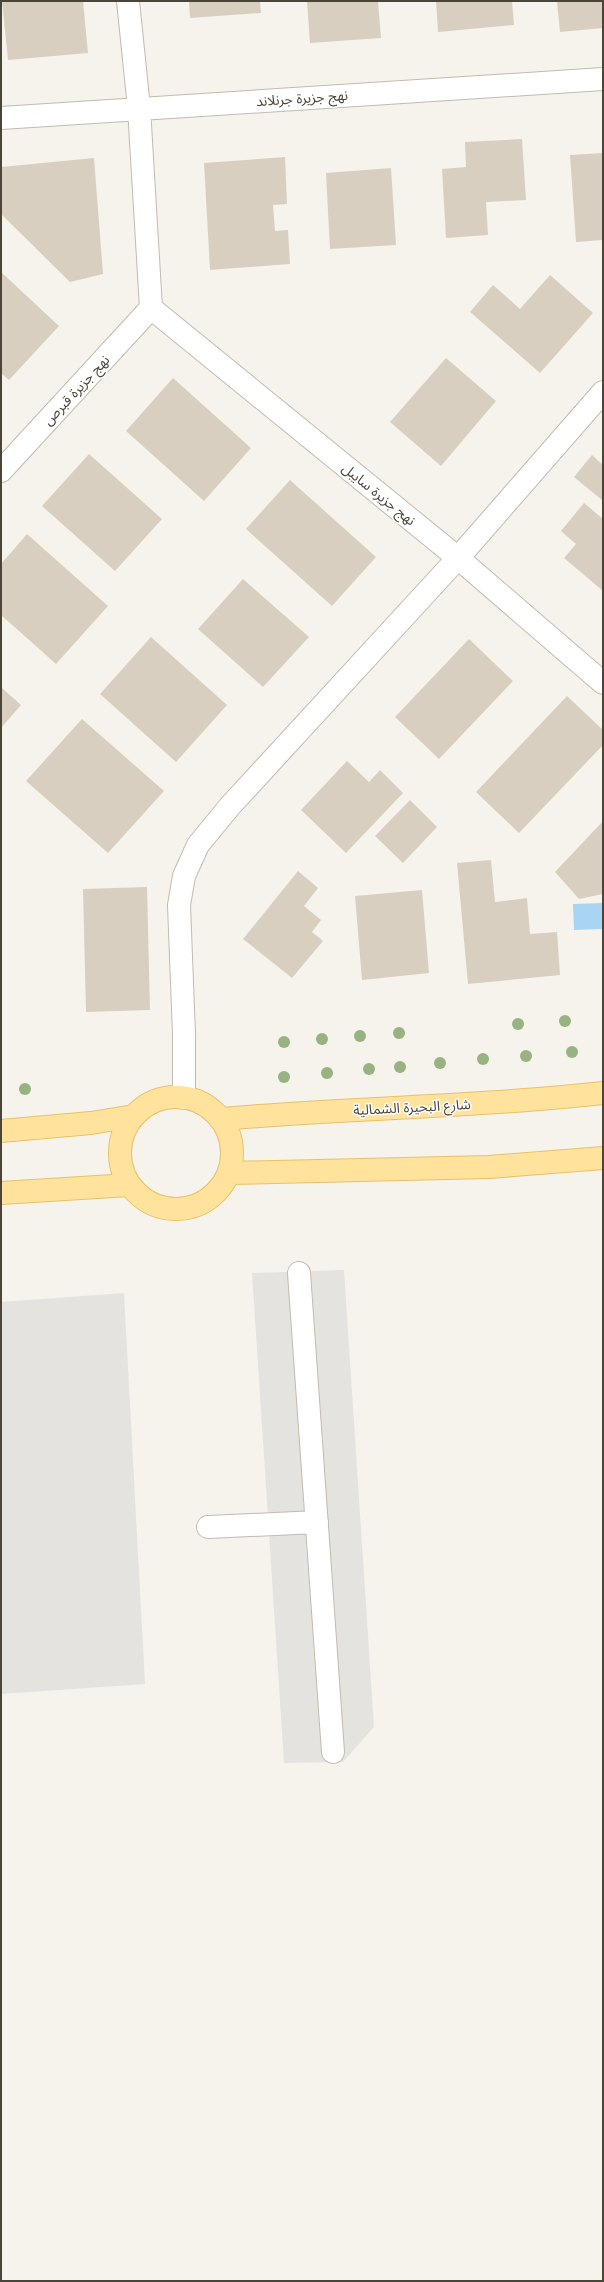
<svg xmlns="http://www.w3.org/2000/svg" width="604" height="2282" font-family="'Nunito Sans','Noto Sans Arabic',sans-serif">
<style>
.parking{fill:#e5e3e0}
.water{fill:#a9d4f2}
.building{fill:#d8cfc1}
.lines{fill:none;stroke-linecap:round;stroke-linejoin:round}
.minor-casing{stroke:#c2bbae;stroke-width:24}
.major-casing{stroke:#e6c16a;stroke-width:24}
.minor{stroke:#fff;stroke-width:22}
.major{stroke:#ffe39c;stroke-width:22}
.tree{fill:#97b381}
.labels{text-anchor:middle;stroke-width:3;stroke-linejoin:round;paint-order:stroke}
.street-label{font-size:14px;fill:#4b4439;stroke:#fff}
</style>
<rect width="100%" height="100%" fill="#f6f3ec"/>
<path class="parking" d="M 344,1270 L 374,1727 L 343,1762 L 284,1763 L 252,1273 Z
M 124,1293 L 145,1684 L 1,1694 L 1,1302 Z"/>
<path class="water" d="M 603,903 L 603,929 L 574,930 L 573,904 Z"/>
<path class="building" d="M 2,1 L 83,1 L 88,53 L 8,60 Z
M 189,1 L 260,1 L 261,13 L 190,18 Z
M 307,1 L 378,1 L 381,38 L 310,43 Z
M 436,1 L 512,1 L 514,25 L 438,32 Z
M 557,1 L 603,1 L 603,28 L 560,32 Z
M 522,139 L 526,200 L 486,202 L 488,235 L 446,238 L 442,169 L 466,167 L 465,142 Z
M 603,153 L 603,240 L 576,242 L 570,155 Z
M 285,157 L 287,204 L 273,205 L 275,231 L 288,230 L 290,264 L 210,270 L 204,163 Z
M 94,158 L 103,274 L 70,282 L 1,214 L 1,167 Z
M 391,168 L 396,245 L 330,249 L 326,173 Z
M 1,272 L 59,326 L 9,380 L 1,373 Z
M 550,275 L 593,313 L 540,373 L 470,312 L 493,285 L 520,309 Z
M 446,358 L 496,401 L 441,466 L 390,422 Z
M 173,378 L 251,448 L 204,501 L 126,431 Z
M 89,454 L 162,519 L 115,571 L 42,506 Z
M 592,455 L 603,465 L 603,501 L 574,477 Z
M 290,480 L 376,557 L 332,606 L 246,529 Z
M 584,503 L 603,519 L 603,591 L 564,558 L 576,544 L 561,531 Z
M 27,534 L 108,606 L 56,664 L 1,615 L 1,564 Z
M 243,579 L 309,637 L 263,687 L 198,629 Z
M 151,637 L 227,705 L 176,762 L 100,694 Z
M 469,639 L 513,681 L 439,759 L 395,717 Z
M 1,687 L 21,705 L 1,728 Z
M 567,696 L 603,730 L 603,745 L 519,833 L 476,792 Z
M 82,719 L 164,791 L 108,853 L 26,781 Z
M 347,761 L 369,782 L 380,770 L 403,793 L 346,853 L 301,810 Z
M 410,800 L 437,827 L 403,863 L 375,836 Z
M 603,821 L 603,894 L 579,899 L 555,872 Z
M 491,860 L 495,902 L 527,898 L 530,934 L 557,932 L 560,975 L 468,984 L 457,863 Z
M 298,871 L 318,888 L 304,906 L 321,920 L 312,932 L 323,941 L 292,978 L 243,939 Z
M 147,887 L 150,1010 L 86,1012 L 83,889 Z
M 422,890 L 429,973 L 362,980 L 355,896 Z"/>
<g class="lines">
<g class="minor-casing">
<path id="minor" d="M 128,1 L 139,108 L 151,308
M 1,118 L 603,79
M 151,308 L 458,558 L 603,683
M 1,471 L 151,308
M 184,1098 L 184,1034 L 179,905 L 184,876 L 198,845 L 230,806 L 458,558 L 603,392
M 299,1273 L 333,1752
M 208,1527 L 317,1522"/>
</g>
<g class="major-casing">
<path id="major" d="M120 1153a56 56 0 1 1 112 0a56 56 0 1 1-112 0Z
M 220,1119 C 348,1108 476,1107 603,1093
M 1,1131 L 91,1123 L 134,1116
M 229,1173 L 489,1167 L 603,1158
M 1,1193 L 129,1185"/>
</g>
<use href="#minor" class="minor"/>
<use href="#major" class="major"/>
</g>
<g class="tree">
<circle cx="565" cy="1021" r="6"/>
<circle cx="518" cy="1024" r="6"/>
<circle cx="399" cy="1033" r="6"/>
<circle cx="360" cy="1036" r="6"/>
<circle cx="322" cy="1039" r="6"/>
<circle cx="284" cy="1042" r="6"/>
<circle cx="572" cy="1052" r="6"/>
<circle cx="526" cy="1056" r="6"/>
<circle cx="483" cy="1059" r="6"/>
<circle cx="440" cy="1063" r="6"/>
<circle cx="400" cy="1067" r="6"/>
<circle cx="369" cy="1069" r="6"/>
<circle cx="327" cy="1073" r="6"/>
<circle cx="284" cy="1077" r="6"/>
<circle cx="25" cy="1089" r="6"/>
</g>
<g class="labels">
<g class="street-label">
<text transform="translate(302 98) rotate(-4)" y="5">نهج جزيرة جرنلاند</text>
<text transform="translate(76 390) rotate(-47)" y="5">نهج جزيرة قبرص</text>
<text transform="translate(379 494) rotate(39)" y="5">نهج جزيرة سايبل</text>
<text transform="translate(412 1107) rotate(-3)" y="5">شارع البحيرة الشمالية</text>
</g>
</g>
<rect width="604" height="2282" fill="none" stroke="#4b4439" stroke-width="4"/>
</svg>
